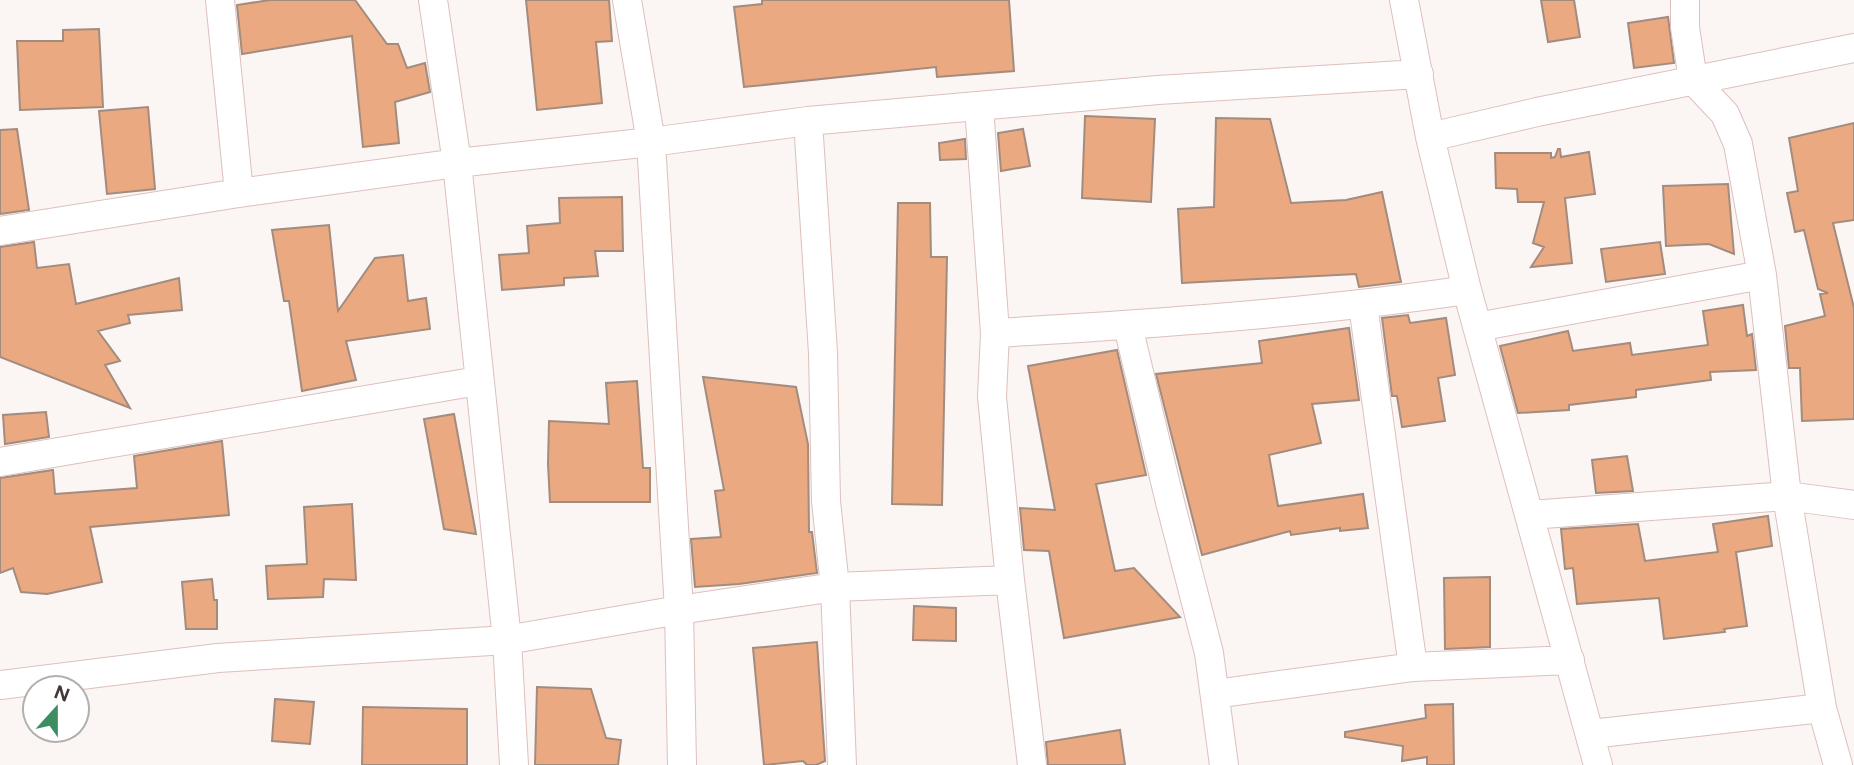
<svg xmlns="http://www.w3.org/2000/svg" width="1854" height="765" font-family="Figtree,sans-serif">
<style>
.building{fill:#eba982;stroke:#a38c7e;stroke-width:2}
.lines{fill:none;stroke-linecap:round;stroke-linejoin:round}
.street-casing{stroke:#ddc0bc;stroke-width:30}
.street{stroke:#fff;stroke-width:28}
</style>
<rect width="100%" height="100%" fill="#fbf5f4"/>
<path class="building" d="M 270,0 L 355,0 L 387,44 L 398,44 L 407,68 L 425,63 L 430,92 L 395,102 L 399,143 L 363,147 L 352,36 L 242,54 L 237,5 Z
M 526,0 L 609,0 L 612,41 L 596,42 L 602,103 L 537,110 Z
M 762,0 L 1009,0 L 1014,71 L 937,77 L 936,67 L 744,87 L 734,7 L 762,4 Z
M 1541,0 L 1574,0 L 1580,37 L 1548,42 Z
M 1668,17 L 1674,63 L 1634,68 L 1628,23 Z
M 99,29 L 103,107 L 20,110 L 17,41 L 63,41 L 63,30 Z
M 148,107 L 155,189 L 107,194 L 99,111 Z
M 1085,116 L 1155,119 L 1151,202 L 1082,198 Z
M 1216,118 L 1270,119 L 1291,203 L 1346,200 L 1382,192 L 1401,282 L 1359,287 L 1356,274 L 1182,283 L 1178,209 L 1214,207 Z
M 1854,123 L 1854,220 L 1833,223 L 1854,308 L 1854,419 L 1802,421 L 1800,368 L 1789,368 L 1785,326 L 1825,316 L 1820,294 L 1828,293 L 1818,289 L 1804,230 L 1795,232 L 1787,193 L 1798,191 L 1789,138 Z
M 17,129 L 29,210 L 0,214 L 0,130 Z
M 1023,129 L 1030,166 L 1001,171 L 998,133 Z
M 965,139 L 966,159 L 940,160 L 939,143 Z
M 1558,149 L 1560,149 L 1561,157 L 1589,152 L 1595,194 L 1565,198 L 1572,263 L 1531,267 L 1544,247 L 1533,243 L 1544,202 L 1518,202 L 1517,189 L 1496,188 L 1495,153 L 1551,153 L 1551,158 L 1555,157 Z
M 1728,184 L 1734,254 L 1709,244 L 1666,246 L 1663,186 Z
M 622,197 L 623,251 L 595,251 L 598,276 L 564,278 L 564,285 L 502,290 L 499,255 L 529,253 L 527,226 L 560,223 L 559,198 Z
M 898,203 L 930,203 L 931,257 L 947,257 L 942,505 L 892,504 Z
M 329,225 L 338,311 L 375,258 L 403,255 L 408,301 L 426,298 L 430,329 L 346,341 L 356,380 L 302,391 L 289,301 L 284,301 L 272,230 Z
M 34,242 L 37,268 L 69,264 L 76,304 L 179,278 L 182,310 L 128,315 L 130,323 L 98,331 L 120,361 L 105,365 L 130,408 L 0,357 L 0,247 Z
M 1660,242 L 1665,274 L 1606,282 L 1601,249 Z
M 1743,305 L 1747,336 L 1752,334 L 1756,370 L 1710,372 L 1711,380 L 1636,390 L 1636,397 L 1569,405 L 1569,410 L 1518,413 L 1500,346 L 1568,331 L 1573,351 L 1630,343 L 1632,355 L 1708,345 L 1703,311 Z
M 1408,315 L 1410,323 L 1446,318 L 1455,375 L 1438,378 L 1445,421 L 1402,427 L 1397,396 L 1392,396 L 1382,318 Z
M 1349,328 L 1359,400 L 1312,404 L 1321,443 L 1269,455 L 1278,506 L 1363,494 L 1368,528 L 1340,531 L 1340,528 L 1291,535 L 1290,531 L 1202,555 L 1156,374 L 1262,363 L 1259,341 Z
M 1117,350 L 1146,475 L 1096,484 L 1115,571 L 1134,568 L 1180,617 L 1064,638 L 1049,551 L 1024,550 L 1020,508 L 1055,510 L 1028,366 Z
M 703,377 L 796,387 L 808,444 L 809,532 L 812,532 L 817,573 L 739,584 L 695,587 L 691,539 L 721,537 L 715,491 L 724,490 Z
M 637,381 L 643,468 L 650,468 L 650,502 L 550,502 L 548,464 L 549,421 L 609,424 L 606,383 Z
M 46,412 L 49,437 L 5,444 L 3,415 Z
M 454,414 L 476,534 L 444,529 L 424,419 Z
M 222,441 L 229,515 L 90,527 L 102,582 L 47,594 L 21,592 L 13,568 L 0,573 L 0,478 L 53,470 L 55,494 L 137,488 L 134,456 Z
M 1627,456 L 1633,491 L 1596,493 L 1592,460 Z
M 352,504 L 356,580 L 324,579 L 323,597 L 268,599 L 266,566 L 307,564 L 304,507 Z
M 1768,516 L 1772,546 L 1736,552 L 1747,626 L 1724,629 L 1725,632 L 1664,639 L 1659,598 L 1577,604 L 1573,568 L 1565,569 L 1561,529 L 1638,524 L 1645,561 L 1718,552 L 1713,524 Z
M 1490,577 L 1490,647 L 1445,649 L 1444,578 Z
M 212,579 L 214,600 L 217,600 L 217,629 L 186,629 L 182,582 Z
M 914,606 L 956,608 L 956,641 L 913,640 Z
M 817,642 L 825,761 L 816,765 L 807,765 L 803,761 L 764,765 L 753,648 Z
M 537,687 L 591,689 L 606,738 L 621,740 L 618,765 L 535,765 Z
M 275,699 L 314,702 L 310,744 L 272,741 Z
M 1453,704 L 1454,765 L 1427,765 L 1427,757 L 1402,761 L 1403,746 L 1345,737 L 1345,732 L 1426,718 L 1425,705 Z
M 363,707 L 467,709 L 467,765 L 362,765 Z
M 1120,730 L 1125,765 L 1048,765 L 1046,742 Z"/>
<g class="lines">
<g class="street-casing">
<path id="street" d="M 220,0 L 239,193
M 433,0 L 457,163 L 507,640 L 514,765
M 627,0 L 651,142 L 679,610 L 682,765
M 1404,0 L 1430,137 L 1467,290 L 1598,765
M 1685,0 L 1685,27 L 1693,80 L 1725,114 L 1738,144 L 1762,275 L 1787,496 L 1822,708 L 1838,765
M 979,106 L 995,333 L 992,397 L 1010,580 L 1032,765
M 808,121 L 823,353 L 826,501 L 835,587 L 842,765
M 1430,137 L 1537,112 L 1854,48
M 0,231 L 239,193 L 457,163 L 651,142 L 808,121 L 1158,90 L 1419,74
M 1363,305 L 1413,667
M 1128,326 L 1170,502 L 1209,653 L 1224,765
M 1477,327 L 1762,275
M 995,333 C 1153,324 1310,313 1467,290
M 0,462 L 478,381
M 1530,515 L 1787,496 L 1854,505
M 0,685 L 218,658 L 507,640 L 679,610 L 835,587 L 1010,580
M 1215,694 L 1413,667 L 1570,660
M 1591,734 L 1822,708"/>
</g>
<use href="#street" class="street"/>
</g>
<g transform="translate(56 709) rotate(21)"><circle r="33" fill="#ffffff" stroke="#b4afaf" stroke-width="2"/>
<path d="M0-5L12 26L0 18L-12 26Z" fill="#3c8e60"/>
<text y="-10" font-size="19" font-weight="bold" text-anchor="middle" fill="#433736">N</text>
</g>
</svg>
